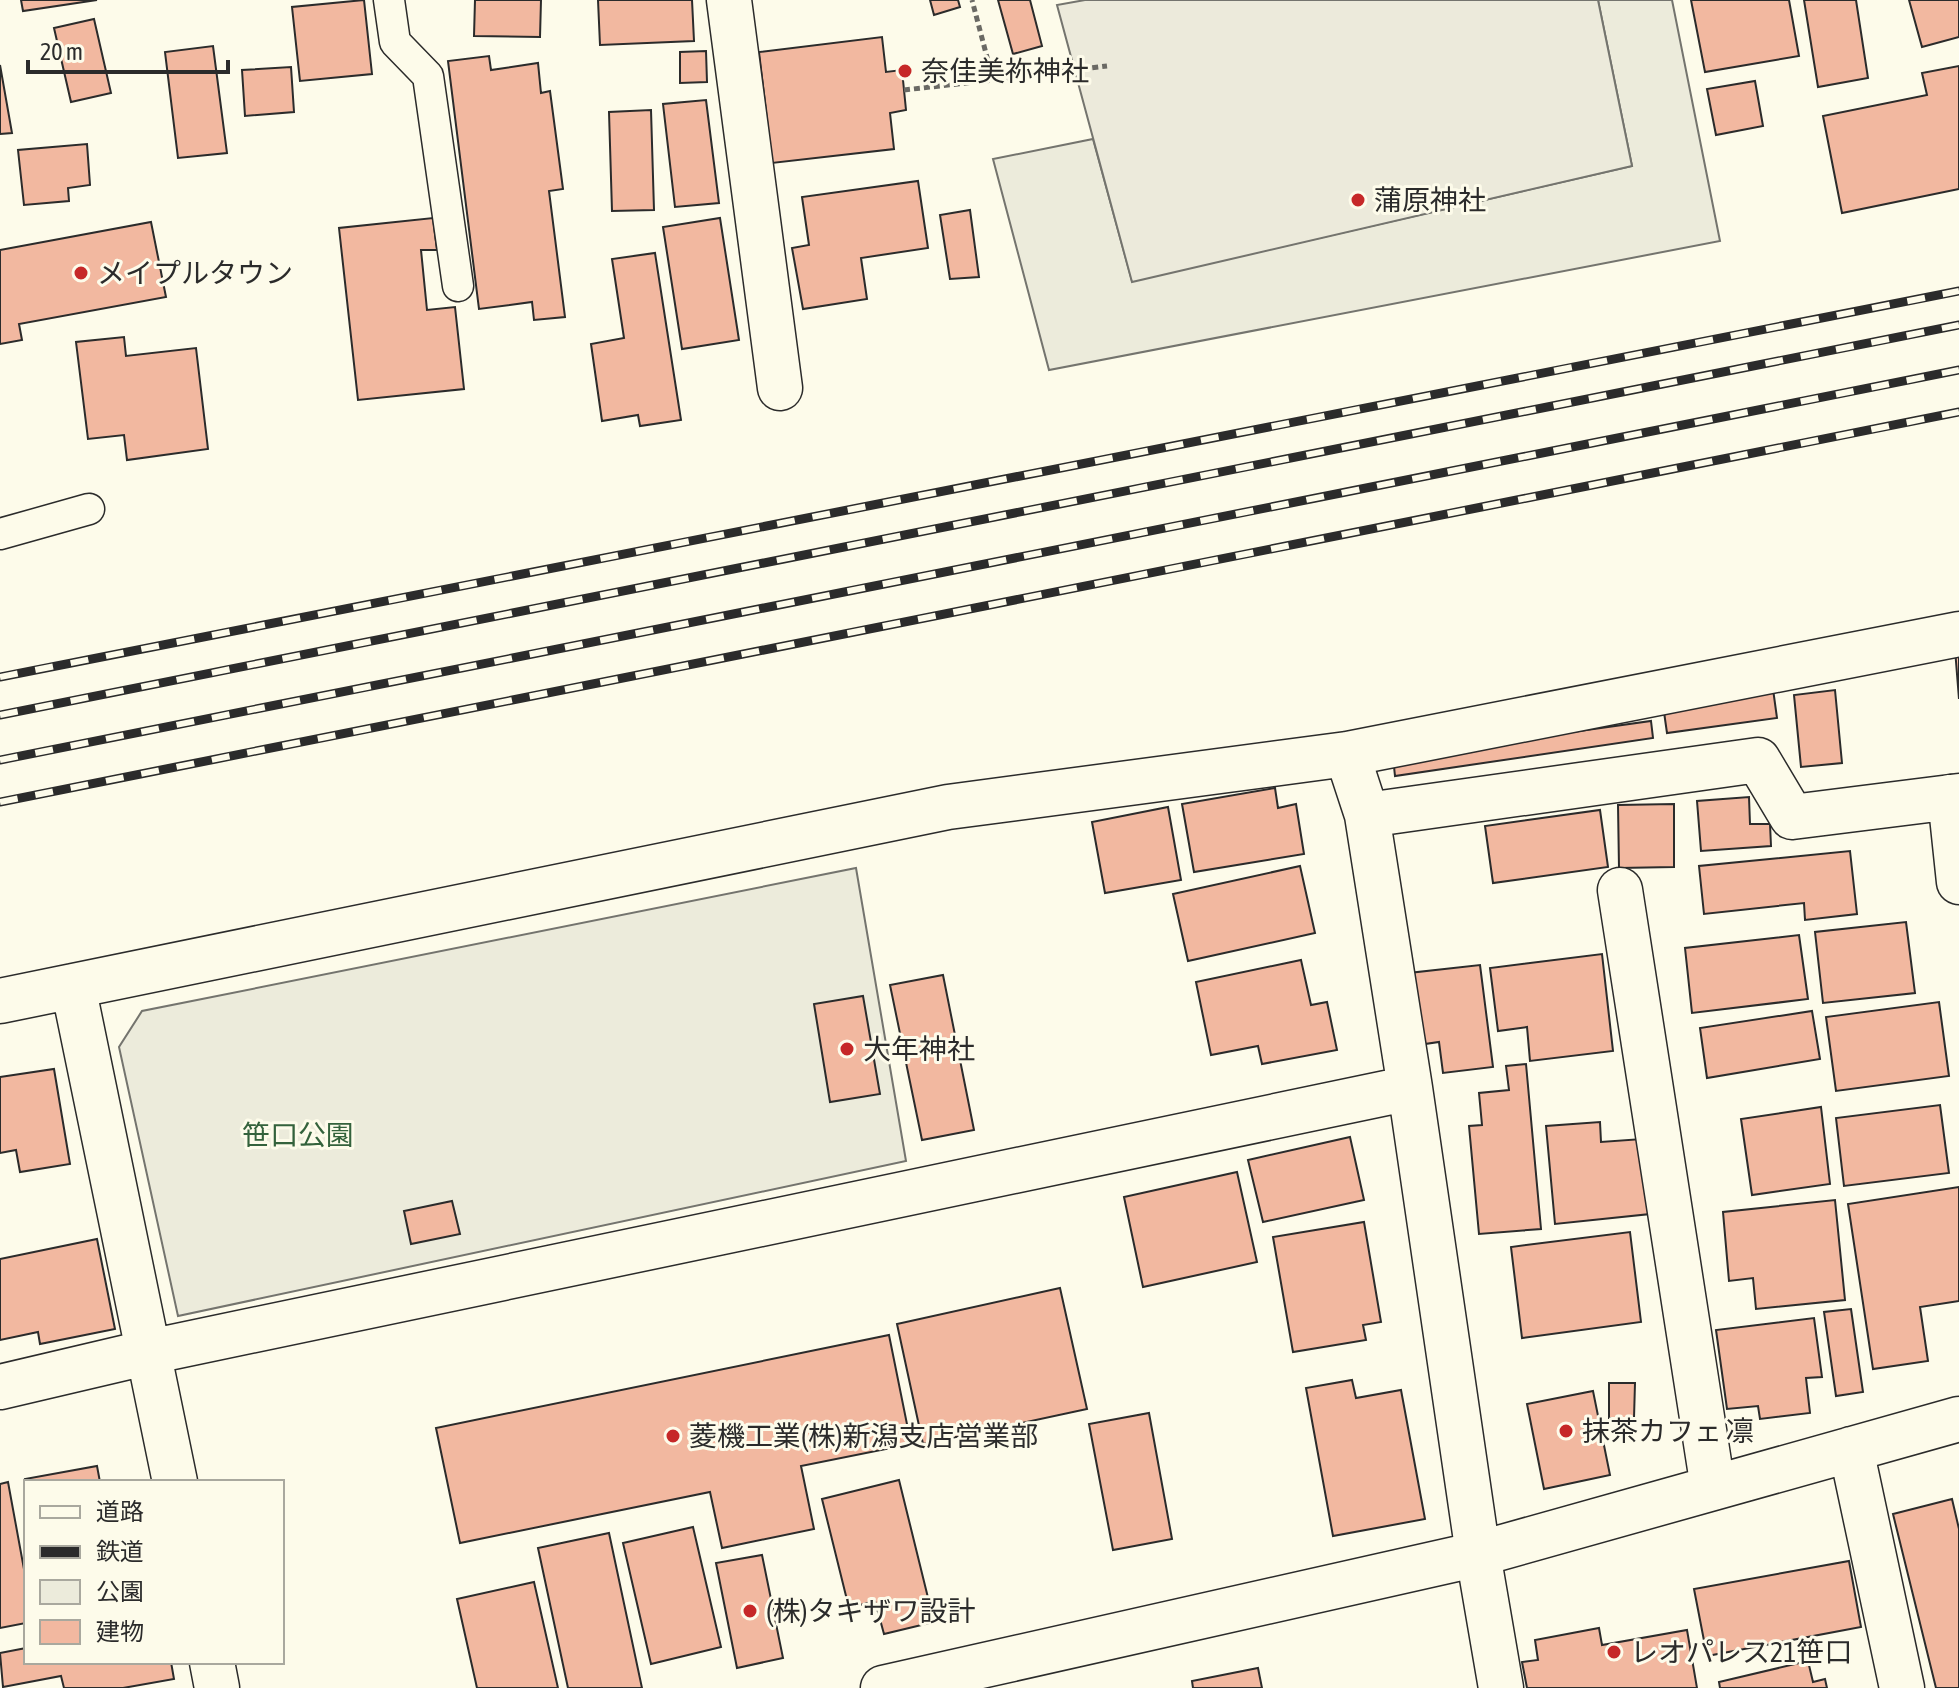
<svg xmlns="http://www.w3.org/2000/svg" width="1959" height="1688" font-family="'Asap Condensed','Noto Sans JP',sans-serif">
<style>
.green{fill:#ecebdb;stroke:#74746e;stroke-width:2}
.parking{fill:#eceadb;stroke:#74746e;stroke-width:2}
.building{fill:#f2b8a0;stroke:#2b2b2b;stroke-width:2}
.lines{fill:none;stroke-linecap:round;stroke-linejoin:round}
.service-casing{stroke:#2b2b2b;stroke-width:33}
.minor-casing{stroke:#2b2b2b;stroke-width:47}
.path{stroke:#6a6964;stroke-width:5;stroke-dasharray:6 4;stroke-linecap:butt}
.service{stroke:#fdfbea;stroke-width:30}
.minor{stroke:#fdfbea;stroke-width:44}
.rail-casing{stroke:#2b2b2b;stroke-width:9}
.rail{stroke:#fdfbea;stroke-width:6;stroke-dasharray:18;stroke-linecap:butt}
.poi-dot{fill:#c62828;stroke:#fdfbea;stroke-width:3}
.labels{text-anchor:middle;stroke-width:6;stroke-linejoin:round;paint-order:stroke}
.poi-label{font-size:28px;fill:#2b2b2b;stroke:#fdfbea;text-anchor:start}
.park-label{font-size:28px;fill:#34623c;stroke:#fdfbea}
</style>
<rect width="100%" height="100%" fill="#fdfbea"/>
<path class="green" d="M 1598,0 L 1672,0 L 1720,241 L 1049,370 L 993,159 L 1093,139 L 1132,281 L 1632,166 Z
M 856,868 L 906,1161 L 178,1316 L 119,1047 L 142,1011 Z"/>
<path class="parking" d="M 1085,0 L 1598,0 L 1632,166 L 1132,282 L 1057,5 Z"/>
<path class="building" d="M 21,0 L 97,0 L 23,11 Z
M 364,0 L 372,74 L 300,81 L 292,7 Z
M 475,0 L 541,0 L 540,37 L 474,36 Z
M 598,0 L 692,0 L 694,41 L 600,45 Z
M 930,0 L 958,0 L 960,7 L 934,15 Z
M 998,0 L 1030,0 L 1042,46 L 1013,54 Z
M 1691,0 L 1789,0 L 1799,56 L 1705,72 Z
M 1804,0 L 1856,0 L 1868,78 L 1818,87 Z
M 1909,0 L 1959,0 L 1959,37 L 1922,47 Z
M 94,19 L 111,93 L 71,102 L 54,28 Z
M 882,37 L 886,72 L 902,70 L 906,110 L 890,113 L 894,149 L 772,163 L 759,52 Z
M 213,46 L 227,153 L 178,158 L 165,52 Z
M 706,51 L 707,82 L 680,83 L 680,52 Z
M 489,56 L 491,70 L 538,63 L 541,93 L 550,91 L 563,189 L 549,191 L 565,317 L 534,320 L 532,302 L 479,309 L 448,61 Z
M 0,65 L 12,133 L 0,134 Z
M 1959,66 L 1959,189 L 1842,213 L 1823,116 L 1927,95 L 1922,73 Z
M 291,67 L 294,112 L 245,116 L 242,70 Z
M 1755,81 L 1763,126 L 1716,135 L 1707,89 Z
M 706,100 L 719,203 L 675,207 L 663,104 Z
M 651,110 L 654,210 L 612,211 L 609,112 Z
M 87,144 L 90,185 L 68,188 L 69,201 L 24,205 L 18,150 Z
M 918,181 L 928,248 L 861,258 L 867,299 L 803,309 L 792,248 L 809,245 L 802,197 Z
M 970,210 L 979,277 L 950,279 L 940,215 Z
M 433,218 L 437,250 L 421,250 L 427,310 L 455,307 L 464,389 L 358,400 L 339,228 Z
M 720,218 L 739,340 L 682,349 L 663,227 Z
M 151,222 L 166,297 L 19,324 L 22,340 L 0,344 L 0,250 Z
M 655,253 L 681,420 L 640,426 L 638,415 L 602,421 L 591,344 L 624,338 L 612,259 Z
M 124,337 L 126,356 L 196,348 L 208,449 L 127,460 L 124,435 L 88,439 L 76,342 Z
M 1959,648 L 1959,699 L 1955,649 Z
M 1773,689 L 1777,718 L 1667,733 L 1663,705 Z
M 1835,690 L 1842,763 L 1801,767 L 1794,695 Z
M 1651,721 L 1653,738 L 1395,776 L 1393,757 Z
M 1275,788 L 1278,808 L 1296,804 L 1304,854 L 1194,872 L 1182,804 Z
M 1749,797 L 1750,824 L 1770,824 L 1771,846 L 1701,851 L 1697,801 Z
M 1674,804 L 1674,867 L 1619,868 L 1618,805 Z
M 1168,807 L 1181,880 L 1105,893 L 1092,822 Z
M 1600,810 L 1608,867 L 1493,883 L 1485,826 Z
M 1850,851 L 1857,914 L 1805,920 L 1804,903 L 1704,914 L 1699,866 Z
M 1300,866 L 1315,933 L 1188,961 L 1173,894 Z
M 1906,922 L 1915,993 L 1823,1003 L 1815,932 Z
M 1799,935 L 1808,999 L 1692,1013 L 1685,948 Z
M 1602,954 L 1613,1051 L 1530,1061 L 1527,1027 L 1498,1031 L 1490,968 Z
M 1301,960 L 1311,1005 L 1327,1002 L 1337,1050 L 1262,1064 L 1258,1046 L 1211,1055 L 1196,982 Z
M 1480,965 L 1493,1067 L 1443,1073 L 1439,1042 L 1418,1045 L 1409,973 Z
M 943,975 L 974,1130 L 922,1140 L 890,985 Z
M 863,996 L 880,1094 L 830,1102 L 814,1004 Z
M 1939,1002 L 1949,1076 L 1836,1091 L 1826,1017 Z
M 1812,1011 L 1820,1059 L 1707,1078 L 1700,1028 Z
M 1526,1064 L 1541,1229 L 1479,1234 L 1469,1126 L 1482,1125 L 1479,1093 L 1509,1090 L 1506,1066 Z
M 54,1069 L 70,1164 L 20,1172 L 16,1150 L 0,1153 L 0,1077 Z
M 1940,1105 L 1949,1173 L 1844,1186 L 1836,1118 Z
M 1821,1107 L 1830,1184 L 1752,1195 L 1741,1119 Z
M 1600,1122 L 1601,1142 L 1642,1139 L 1650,1214 L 1555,1224 L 1546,1126 Z
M 1350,1137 L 1364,1200 L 1263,1222 L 1248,1160 Z
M 1237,1172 L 1257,1262 L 1143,1287 L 1124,1197 Z
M 1959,1187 L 1959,1301 L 1920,1307 L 1928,1361 L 1873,1369 L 1848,1204 Z
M 1835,1200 L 1845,1300 L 1756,1309 L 1753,1278 L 1729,1281 L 1723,1212 Z
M 452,1201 L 460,1234 L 411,1244 L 404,1211 Z
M 1364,1222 L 1381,1322 L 1363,1325 L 1366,1340 L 1293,1352 L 1273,1237 Z
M 1630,1232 L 1641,1322 L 1522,1338 L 1511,1247 Z
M 97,1239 L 115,1329 L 40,1344 L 38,1332 L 0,1340 L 0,1259 Z
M 1060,1288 L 1087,1409 L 923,1444 L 897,1324 Z
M 1851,1309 L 1863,1392 L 1836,1396 L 1824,1312 Z
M 1814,1318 L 1822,1377 L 1806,1378 L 1810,1413 L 1760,1419 L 1758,1406 L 1727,1409 L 1716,1330 Z
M 889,1335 L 911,1444 L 801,1466 L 814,1529 L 722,1548 L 710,1492 L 460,1543 L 436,1428 Z
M 1352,1380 L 1356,1398 L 1401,1390 L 1425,1519 L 1333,1536 L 1306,1388 Z
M 1609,1383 L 1635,1383 L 1634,1418 L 1609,1418 Z
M 1593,1391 L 1610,1475 L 1544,1489 L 1527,1404 Z
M 1149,1413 L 1172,1539 L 1113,1550 L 1089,1424 Z
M 97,1466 L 100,1482 L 26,1482 L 26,1487 L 25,1479 Z
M 899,1480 L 934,1622 L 884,1634 L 875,1601 L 849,1608 L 822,1499 Z
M 8,1482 L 26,1580 L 26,1623 L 0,1628 L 0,1484 Z
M 1952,1499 L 1959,1529 L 1959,1688 L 1936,1688 L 1893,1514 Z
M 693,1527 L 721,1647 L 651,1664 L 623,1543 Z
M 609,1533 L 642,1688 L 568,1688 L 538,1548 Z
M 762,1555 L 783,1658 L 737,1668 L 716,1563 Z
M 1849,1561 L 1861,1627 L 1707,1656 L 1694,1589 Z
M 534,1582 L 558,1688 L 477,1688 L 457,1599 Z
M 1599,1628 L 1602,1645 L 1687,1630 L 1697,1688 L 1527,1688 L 1522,1662 L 1538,1660 L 1535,1640 Z
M 26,1648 L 26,1662 L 171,1662 L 174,1679 L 123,1688 L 64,1688 L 61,1676 L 3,1687 L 0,1653 Z
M 1808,1661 L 1813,1682 L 1825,1679 L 1827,1688 L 1720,1688 L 1719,1682 Z
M 1258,1668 L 1262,1688 L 1193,1688 L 1192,1681 Z"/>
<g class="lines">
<g class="service-casing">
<path id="service" d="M 389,0 L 395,42 L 428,76 L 458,286
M 0,534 L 89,509"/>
</g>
<g class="minor-casing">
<path id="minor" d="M 729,0 L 780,388
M 1347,754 L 1367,815 L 1410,1088 L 1478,1554 L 1501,1688
M 1950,797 L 1959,882
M 1367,815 L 1758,760 L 1792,817 L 1959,796
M 1620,890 L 1713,1488
M 73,986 L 175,1482
M 0,1001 L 948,807 L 1347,754 L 1959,634
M 0,1387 L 149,1352 L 1410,1088
M 1851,1449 L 1902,1688
M 212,1662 L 217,1688
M 883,1688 L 1478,1554 L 1959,1419"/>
</g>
<path class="path" d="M 993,80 L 1107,66
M 904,90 L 993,80 L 972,0"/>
<use href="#service" class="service"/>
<use href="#minor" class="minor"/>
<g class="rail-casing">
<path id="rail" d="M 0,677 L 1959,291
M 0,715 L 1959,325
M 0,760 L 1959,370
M 0,802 L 1959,412"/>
</g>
<use href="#rail" class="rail"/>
</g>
<g class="poi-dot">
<circle cx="905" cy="71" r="8"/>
<circle cx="1358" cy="200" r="8"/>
<circle cx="81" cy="273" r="8"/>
<circle cx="847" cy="1049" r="8"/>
<circle cx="1566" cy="1431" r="8"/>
<circle cx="673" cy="1436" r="8"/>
<circle cx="750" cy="1611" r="8"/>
<circle cx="1614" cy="1652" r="8"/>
</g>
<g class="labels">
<g class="poi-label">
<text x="921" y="81">奈佳美祢神社</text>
<text x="1374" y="210">蒲原神社</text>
<text x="97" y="283">メイプルタウン</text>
<text x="863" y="1059">大年神社</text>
<text x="1582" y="1441">抹茶カフェ 凛</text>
<text x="689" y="1446">菱機工業(株)新潟支店営業部</text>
<text x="766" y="1621">(株)タキザワ設計</text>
<text x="1630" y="1662">レオパレス21笹口</text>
</g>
<g class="park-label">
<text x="298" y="1145">笹口公園</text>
</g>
</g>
<rect x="24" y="1480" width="260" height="184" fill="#fdfbea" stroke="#a9a89e" stroke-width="2"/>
<rect x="40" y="1506" width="40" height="12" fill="#fdfbea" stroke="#a9a89e" stroke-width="2"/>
<text x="96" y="1520" font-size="24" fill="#2b2b2b">道路</text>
<rect x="40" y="1546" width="40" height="12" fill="#2b2b2b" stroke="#a9a89e" stroke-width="2"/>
<text x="96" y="1560" font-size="24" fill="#2b2b2b">鉄道</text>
<rect x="40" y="1580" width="40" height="24" fill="#ecebdb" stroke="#a9a89e" stroke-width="2"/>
<text x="96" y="1600" font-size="24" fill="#2b2b2b">公園</text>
<rect x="40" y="1620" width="40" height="24" fill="#f2b8a0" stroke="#a9a89e" stroke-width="2"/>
<text x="96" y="1640" font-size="24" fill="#2b2b2b">建物</text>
<path d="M28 60v12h200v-12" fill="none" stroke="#2b2b2b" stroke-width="4"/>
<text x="40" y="60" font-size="24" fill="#2b2b2b" stroke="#fdfbea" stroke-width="6" paint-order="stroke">20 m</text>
</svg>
